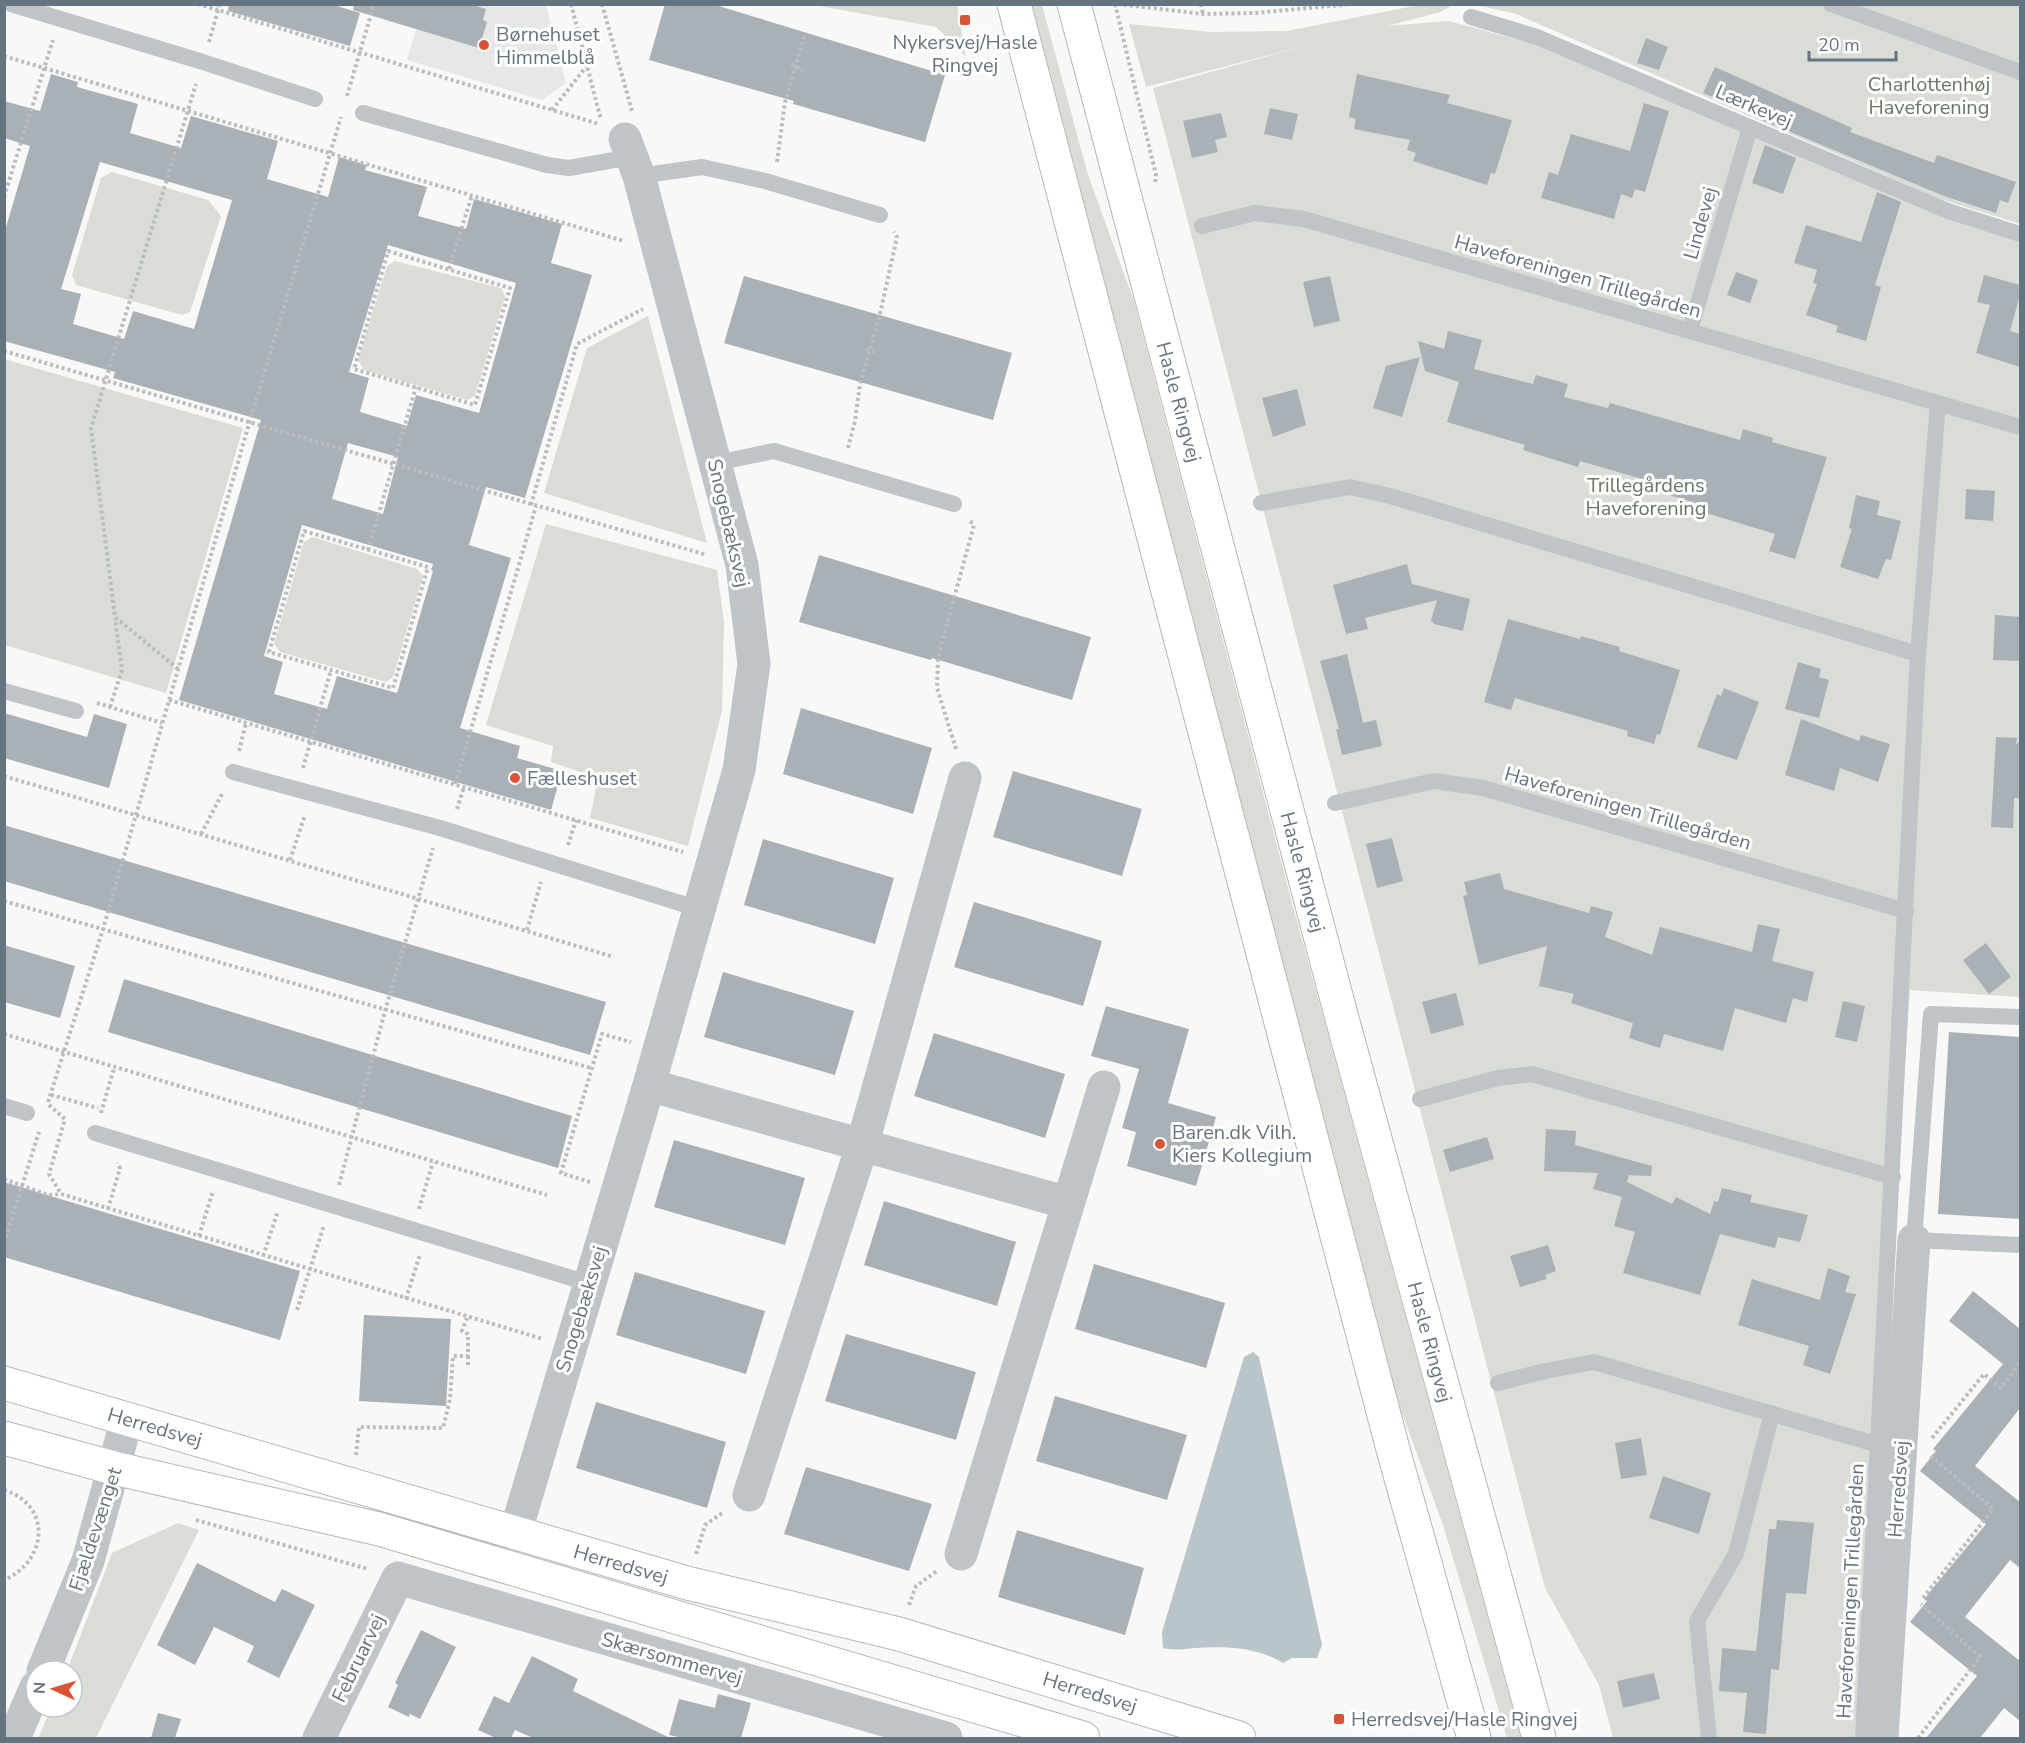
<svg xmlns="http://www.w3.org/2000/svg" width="2025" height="1743" font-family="'Nunito Sans',sans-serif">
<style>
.built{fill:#e6e7e7}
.green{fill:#d9ddd5}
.water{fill:#b9c5c9}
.building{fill:#a9b1b7;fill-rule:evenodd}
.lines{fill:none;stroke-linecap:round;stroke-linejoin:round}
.secondary-casing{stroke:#b2b8bc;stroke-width:35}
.path{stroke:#babdc0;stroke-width:4;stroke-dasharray:3 3;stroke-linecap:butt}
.lane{stroke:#bfc4c8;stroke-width:16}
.street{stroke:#bfc4c8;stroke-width:33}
.secondary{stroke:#fff;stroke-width:33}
.poi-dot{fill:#dd5232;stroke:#fff;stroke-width:2}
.labels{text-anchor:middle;stroke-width:6;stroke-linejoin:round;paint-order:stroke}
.poi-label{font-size:20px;fill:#657580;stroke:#fff;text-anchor:start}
.park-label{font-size:20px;fill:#687863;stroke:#fff}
.street-label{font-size:20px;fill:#657580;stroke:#fff}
</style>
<rect width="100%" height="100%" fill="#f8f8f6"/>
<path class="built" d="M 388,5 L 546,5 L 566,83 L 542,100 L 407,60 L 416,29 L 384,20 Z"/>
<path class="green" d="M 814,5 L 957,5 L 966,57 L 936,27 Z
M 1032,5 L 1042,5 L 1088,175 L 1134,301 L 1292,903 L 1521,1738 L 1507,1738 L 1443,1525 L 1397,1399 Z
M 1419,5 L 1454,5 L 1440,12 L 1387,26 L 1449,21 L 1544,47 L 2020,240 L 2020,997 L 1910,990 L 1861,1738 L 1613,1738 L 1599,1685 L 1545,1588 L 1153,88 L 1304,46 L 1146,87 L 1129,24 L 1210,32 L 1287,31 Z
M 1476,5 L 2020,5 L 2020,224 L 1937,198 L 1516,14 Z
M 112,172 L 208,200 L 221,216 L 190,312 L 182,315 L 76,285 L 72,275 L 101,178 Z
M 395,261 L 501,288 L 505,296 L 475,396 L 467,400 L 364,370 L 358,360 L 387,266 Z
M 648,316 L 707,543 L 544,493 L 587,348 Z
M 4,359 L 243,428 L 166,693 L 5,645 Z
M 546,524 L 717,570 L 724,623 L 722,711 L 688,846 L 590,818 L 598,778 L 551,762 L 553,746 L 486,725 Z
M 312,537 L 417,569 L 423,576 L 393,677 L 386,682 L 280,652 L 274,644 L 304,542 Z
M 178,1523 L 199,1530 L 96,1738 L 38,1738 L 52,1707 L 72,1707 L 72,1671 L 67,1671 L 112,1553 Z"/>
<path class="water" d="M 1253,1352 L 1259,1357 L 1322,1645 L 1317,1658 L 1292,1658 L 1283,1663 C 1258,1647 1224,1646 1195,1648 C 1183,1649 1176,1651 1163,1648 L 1162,1632 L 1244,1357 Z"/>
<path class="building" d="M 229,4 L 331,4 L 360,13 L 350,46 L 228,11 Z
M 354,4 L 470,4 L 486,9 L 483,20 L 487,22 L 479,48 L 353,10 Z
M 665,4 L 712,4 L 945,75 L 925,142 L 793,104 L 794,101 L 649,60 Z
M 1646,38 L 1668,47 L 1659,70 L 1637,63 Z
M 1715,67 L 1852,128 L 1850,132 L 1934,163 L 1937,155 L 2016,182 L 2008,203 L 2000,200 L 1996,213 L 1944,196 L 1762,120 L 1763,118 L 1703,93 Z
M 51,74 L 78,82 L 77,87 L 138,104 L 130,133 L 181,148 L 191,116 L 278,141 L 267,179 L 328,197 L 339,157 L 367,165 L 365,170 L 427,187 L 418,216 L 466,229 L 474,199 L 562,224 L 551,263 L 592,275 L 525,498 L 486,487 L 469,545 L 511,558 L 460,728 L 520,746 L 517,758 L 562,771 L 551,810 L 179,700 L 261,420 L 113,378 L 115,372 L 4,341 L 4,234 L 30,146 L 4,138 L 4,101 L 40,111 ZM 100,162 L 232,200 L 194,329 L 133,311 L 124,339 L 73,324 L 81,294 L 61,289 ZM 388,245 L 516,283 L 479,413 L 416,395 L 407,426 L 360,412 L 369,378 L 349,372 ZM 348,443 L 398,457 L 383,514 L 332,499 ZM 302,525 L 433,564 L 431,570 L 433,571 L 397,693 L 337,676 L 327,709 L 274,694 L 283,662 L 264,656 Z
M 1357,74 L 1450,95 L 1447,103 L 1512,120 L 1495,174 L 1491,173 L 1487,185 L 1413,161 L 1416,153 L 1407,150 L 1410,140 L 1354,129 L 1356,119 L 1349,117 Z
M 1644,103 L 1669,111 L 1645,192 L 1635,189 L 1632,198 L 1621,194 L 1614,219 L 1541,198 L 1549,172 L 1558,175 L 1571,134 L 1630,151 Z
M 1270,108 L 1298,114 L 1292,140 L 1264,134 Z
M 1221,113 L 1227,137 L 1215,140 L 1218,152 L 1192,158 L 1183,121 Z
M 1765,145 L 1796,158 L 1783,194 L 1752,183 Z
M 1877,192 L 1901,202 L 1875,285 L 1881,287 L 1866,341 L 1836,332 L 1838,326 L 1806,315 L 1817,284 L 1813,283 L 1817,270 L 1794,263 L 1806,225 L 1861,242 Z
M 1736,272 L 1758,280 L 1750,303 L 1727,295 Z
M 1984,275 L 2020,285 L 2020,295 L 2010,331 L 2020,334 L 2020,367 L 1976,353 L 1990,305 L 1977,302 Z
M 744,276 L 1012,353 L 993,420 L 724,343 Z
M 1330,276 L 1340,321 L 1314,327 L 1303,282 Z
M 1448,331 L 1482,340 L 1474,369 L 1533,384 L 1536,375 L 1568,384 L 1564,397 L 1608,408 L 1610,403 L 1740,440 L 1743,429 L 1773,438 L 1772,442 L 1827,457 L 1795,559 L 1769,551 L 1775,534 L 1703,512 L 1706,506 L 1653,490 L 1656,483 L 1580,461 L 1578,467 L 1523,450 L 1525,445 L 1447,422 L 1459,382 L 1425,371 L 1418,341 L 1444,349 Z
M 1420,357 L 1402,417 L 1373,408 L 1386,366 Z
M 1297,389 L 1306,425 L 1273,437 L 1262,398 Z
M 1966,489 L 1995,491 L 1993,521 L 1965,519 Z
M 1856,495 L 1880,501 L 1877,515 L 1901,521 L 1891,560 L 1886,559 L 1878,579 L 1840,567 L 1852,529 L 1849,528 Z
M 819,555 L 1091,637 L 1072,700 L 932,658 L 931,660 L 799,622 Z
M 1407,564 L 1412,584 L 1470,599 L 1463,631 L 1434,624 L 1431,620 L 1437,600 L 1365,618 L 1368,629 L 1346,634 L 1333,585 Z
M 1995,615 L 2020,617 L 2020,661 L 1993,660 Z
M 1508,619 L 1580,639 L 1581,636 L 1620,647 L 1619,651 L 1680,670 L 1660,735 L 1657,734 L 1654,744 L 1627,736 L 1628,731 L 1515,698 L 1511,710 L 1484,702 Z
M 1347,654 L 1363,723 L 1376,720 L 1382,746 L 1342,755 L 1336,729 L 1339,729 L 1320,661 Z
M 1798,662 L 1821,669 L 1819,677 L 1829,680 L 1819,718 L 1785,709 Z
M 1724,688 L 1759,702 L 1737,760 L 1697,747 L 1717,694 L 1721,696 Z
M 801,708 L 932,748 L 913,814 L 783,774 Z
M 4,713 L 87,737 L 94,714 L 127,724 L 109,788 L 4,758 Z
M 1801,719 L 1859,741 L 1861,735 L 1890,744 L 1878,782 L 1840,768 L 1834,791 L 1785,775 Z
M 1996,737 L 2017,738 L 2016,744 L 2020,742 L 2020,786 L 2019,798 L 2014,798 L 2013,828 L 1991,827 Z
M 1013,771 L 1142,809 L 1122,876 L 993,837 Z
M 4,825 L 606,1002 L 590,1055 L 4,881 Z
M 1392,838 L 1403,881 L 1377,888 L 1366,844 Z
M 763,839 L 894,878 L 875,944 L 744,905 Z
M 1500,873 L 1504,889 L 1589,913 L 1591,906 L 1613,912 L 1605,937 L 1652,955 L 1660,927 L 1752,952 L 1758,924 L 1780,929 L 1772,961 L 1814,972 L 1807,1002 L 1793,998 L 1786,1023 L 1735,1008 L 1723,1051 L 1664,1034 L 1660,1048 L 1629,1038 L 1633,1023 L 1571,1003 L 1574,994 L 1539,986 L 1547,946 L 1479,965 L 1463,896 L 1467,895 L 1464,882 Z
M 974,902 L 1102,941 L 1083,1006 L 954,967 Z
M 1986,943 L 2011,977 L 1989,994 L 1963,960 Z
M 4,945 L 75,966 L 60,1018 L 4,1002 Z
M 723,972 L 854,1011 L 835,1075 L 704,1037 Z
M 124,979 L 572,1116 L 558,1168 L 108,1032 Z
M 1456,993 L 1464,1025 L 1431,1034 L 1422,1002 Z
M 1843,1001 L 1865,1006 L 1857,1042 L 1835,1037 Z
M 1106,1006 L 1189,1029 L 1168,1103 L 1216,1117 L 1196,1186 L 1127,1166 L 1136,1132 L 1122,1128 L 1139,1069 L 1091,1056 Z
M 1949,1032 L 2020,1037 L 2020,1219 L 1938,1214 Z
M 934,1033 L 1065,1074 L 1045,1138 L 914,1096 Z
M 1546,1129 L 1576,1131 L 1575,1145 L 1652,1166 L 1651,1176 L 1629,1175 L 1627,1182 L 1672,1204 L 1676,1197 L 1710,1214 L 1714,1201 L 1718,1202 L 1722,1188 L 1752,1195 L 1750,1202 L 1808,1215 L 1800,1242 L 1778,1237 L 1775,1248 L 1720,1234 L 1700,1295 L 1623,1273 L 1635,1232 L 1614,1226 L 1622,1197 L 1593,1189 L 1598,1173 L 1544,1171 Z
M 1487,1137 L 1494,1159 L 1450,1172 L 1443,1150 Z
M 674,1140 L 805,1178 L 785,1245 L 654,1207 Z
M 4,1182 L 300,1271 L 280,1340 L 4,1257 Z
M 884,1201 L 1016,1242 L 997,1306 L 864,1265 Z
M 1548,1245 L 1556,1271 L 1545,1275 L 1547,1279 L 1520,1287 L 1510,1256 Z
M 1094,1264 L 1225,1303 L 1206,1368 L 1075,1329 Z
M 1828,1268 L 1850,1276 L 1845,1292 L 1856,1294 L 1830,1374 L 1803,1365 L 1809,1346 L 1738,1325 L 1752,1279 L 1820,1300 Z
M 635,1272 L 765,1311 L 746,1374 L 616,1335 Z
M 1973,1291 L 2020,1329 L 2020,1408 L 1975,1466 L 2020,1502 L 2020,1568 L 2010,1560 L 1965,1617 L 2020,1661 L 2020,1721 L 2004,1708 L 1980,1738 L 1926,1738 L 1977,1676 L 1910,1622 L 1927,1601 L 1924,1599 L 1986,1524 L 1920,1471 L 1936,1451 L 1933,1449 L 2003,1364 L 1949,1321 Z
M 364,1315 L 451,1319 L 446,1406 L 359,1401 Z
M 846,1334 L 976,1372 L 956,1440 L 825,1401 Z
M 1055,1396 L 1187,1435 L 1167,1500 L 1036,1461 Z
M 596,1402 L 726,1442 L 707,1508 L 576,1468 Z
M 1641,1438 L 1647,1475 L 1621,1479 L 1615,1443 Z
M 806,1467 L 932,1504 L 909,1571 L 784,1534 Z
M 1663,1476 L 1711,1493 L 1699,1534 L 1649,1518 Z
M 1777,1520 L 1814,1523 L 1806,1594 L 1786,1593 L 1779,1670 L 1771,1669 L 1766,1734 L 1743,1732 L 1747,1693 L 1719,1691 L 1722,1648 L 1756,1651 L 1769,1529 L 1776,1529 Z
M 1017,1530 L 1144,1568 L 1125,1635 L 998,1597 Z
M 197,1563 L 275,1602 L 282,1589 L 315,1605 L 279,1678 L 247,1662 L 254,1646 L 214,1627 L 195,1665 L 157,1645 Z
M 421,1630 L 456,1647 L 420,1719 L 410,1714 L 409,1717 L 388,1707 L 398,1685 L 395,1683 Z
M 532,1656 L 578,1679 L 573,1691 L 670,1738 L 533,1738 L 515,1730 L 511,1738 L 496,1738 L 478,1730 L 494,1696 L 509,1703 Z
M 1654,1673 L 1660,1699 L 1623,1708 L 1617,1681 Z
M 718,1694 L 751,1703 L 741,1738 L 683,1738 L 669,1735 L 679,1699 L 715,1708 Z
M 158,1713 L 181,1719 L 175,1738 L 151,1738 Z"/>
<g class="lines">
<g class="secondary-casing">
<path id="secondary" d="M 1014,4 L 1394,1453 L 1474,1738
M 1074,4 L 1340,1011 L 1539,1738
M 4,1383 L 687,1583 L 899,1634 L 1239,1738
M 4,1438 L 114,1468 L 379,1529 L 1083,1738"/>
</g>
<path class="path" d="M 198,4 L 218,10 L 219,4
M 571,4 L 601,120
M 602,4 L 632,111
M 1115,4 L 1156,175 L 1155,183
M 1118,4 L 1203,14 L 1255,13 L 1352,4
M 1201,4 L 1203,14
M 209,42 L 218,10 L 599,124
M 4,56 L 624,241
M 791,64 L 803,71
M 347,96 L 374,4
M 552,110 L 586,67
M 777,162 L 785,102 L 805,33
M 4,197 L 53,40
M 388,251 L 510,288 L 475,405 L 354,369 Z
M 449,269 L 472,195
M 866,349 L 877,353
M 4,351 L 707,555
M 848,448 L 855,421 L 860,384 L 880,314 L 897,237 L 894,232
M 531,505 L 577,344 L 643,309
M 304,531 L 428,567 L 393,688 L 269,652 Z
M 368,550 L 416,387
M 178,669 L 115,617 L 91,428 L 196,84
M 169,700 L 683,852
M 97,703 L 162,723
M 110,707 L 122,670 L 115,618
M 956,749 L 937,688 L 938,657 L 974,525 L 969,520
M 239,751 L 246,723
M 303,768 L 331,670
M 4,776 L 614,957
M 455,784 L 536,506
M 457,809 L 464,787
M 201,834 L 223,792
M 568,845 L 576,820
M 290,860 L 305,815
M 4,901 L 591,1068
M 527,930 L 541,882
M 4,1034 L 547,1195
M 51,1095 L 98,1108
M 48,1102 L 103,929 L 249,424 L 341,117
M 49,1105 L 65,1119 L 49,1174 L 61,1194
M 101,1113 L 114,1068
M 4,1179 L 48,1195 L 61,1194 L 543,1339
M 590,1182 L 561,1173 L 602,1034 L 631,1042
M 339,1185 L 385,1011 L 433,848
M 108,1209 L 120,1168 L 117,1163
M 419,1209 L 433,1162
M 199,1236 L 213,1191
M 4,1243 L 39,1132
M 263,1256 L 278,1211
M 406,1299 L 420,1254
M 297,1310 L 324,1225
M 468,1356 L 468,1366
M 1932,1438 L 1984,1374 L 2001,1388 L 2020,1363
M 356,1455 L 359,1427 L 443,1428 L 450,1399 L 453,1356 L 468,1356 L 468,1334 L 462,1331 L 467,1318
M 4,1490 C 53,1505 47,1562 4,1580
M 196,1520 L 368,1569
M 696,1554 L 705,1525 L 724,1512
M 1923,1598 L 1993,1509 L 1930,1455
M 909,1605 L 916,1586 L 937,1571
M 1918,1738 L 1980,1657 L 1921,1604"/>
<path class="lane" d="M 11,4 L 203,62 L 315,99
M 1831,4 L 2020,72
M 1471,17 L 1537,37 L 1948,211 L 2020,234
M 363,113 L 547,165 L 569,168 L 631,157
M 639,176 L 702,167 L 765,181 L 880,215
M 1202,226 L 1255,213 L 1304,219 L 2020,427
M 1690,330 L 1750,128
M 716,463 L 774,451 L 954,504
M 1261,503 L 1350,487 L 1390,496 L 1918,654
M 4,691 L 76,711
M 233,772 L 440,828 L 699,909
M 1335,803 L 1434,781 L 1483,788 L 1906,911
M 2020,1017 L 1931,1014 L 1914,1240 L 2020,1245
M 1420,1099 L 1498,1078 L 1532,1074 L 1893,1177
M 4,1106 L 27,1113
M 95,1133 L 588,1283
M 1498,1383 L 1545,1371 L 1594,1362 L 1879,1445
M 1709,1738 L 1697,1621 L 1736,1554 L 1772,1413
M 1863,1738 L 1918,654 L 1938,403"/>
<path class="street" d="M 649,1085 L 1068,1203
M 749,1495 L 862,1146 L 965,778
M 515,1534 L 649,1085 L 739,770 L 754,664 L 742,565 L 639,176 L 625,139
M 961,1554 L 1104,1087
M 43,1671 L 88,1561 L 127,1419
M 14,1738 L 36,1687
M 319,1738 L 398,1578 L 946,1738
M 1882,1738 L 1914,1240"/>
<use href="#secondary" class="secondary"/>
</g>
<g class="poi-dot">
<rect x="959" y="14" width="12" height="12" rx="3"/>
<circle cx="484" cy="45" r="6"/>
<circle cx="515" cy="778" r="6"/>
<circle cx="1160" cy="1144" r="6"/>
<rect x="1333" y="1713" width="12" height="12" rx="3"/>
</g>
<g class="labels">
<g class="poi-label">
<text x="496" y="41">Børnehuset<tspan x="496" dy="23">Himmelblå</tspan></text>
<text x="965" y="49" text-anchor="middle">Nykersvej/Hasle<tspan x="965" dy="23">Ringvej</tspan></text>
<text x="527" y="785">Fælleshuset</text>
<text x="1172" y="1139">Baren.dk Vilh.<tspan x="1172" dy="23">Kiers Kollegium</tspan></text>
<text x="1351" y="1726">Herredsvej/Hasle Ringvej</text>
</g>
<g class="park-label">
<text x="1929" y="91">Charlottenhøj<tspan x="1929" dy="23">Haveforening</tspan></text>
<text x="1646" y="492">Trillegårdens<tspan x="1646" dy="23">Haveforening</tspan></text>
</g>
<g class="street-label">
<text transform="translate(1754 106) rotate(23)" y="7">Lærkevej</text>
<text transform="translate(1700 223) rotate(-74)" y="7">Lindevej</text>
<text transform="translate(1578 276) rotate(16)" y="7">Haveforeningen Trillegården</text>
<text transform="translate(1179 402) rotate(75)" y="7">Hasle Ringvej</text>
<text transform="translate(729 523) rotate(77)" y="7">Snogebæksvej</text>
<text transform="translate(1628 808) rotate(16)" y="7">Haveforeningen Trillegården</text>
<text transform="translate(1303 872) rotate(75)" y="7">Hasle Ringvej</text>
<text transform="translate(581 1309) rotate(-73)" y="7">Snogebæksvej</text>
<text transform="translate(1430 1342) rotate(75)" y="7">Hasle Ringvej</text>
<text transform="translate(155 1427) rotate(16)" y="7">Herredsvej</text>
<text transform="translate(1898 1489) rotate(-86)" y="7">Herredsvej</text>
<text transform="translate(95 1529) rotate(-72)" y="7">Fjældevænget</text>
<text transform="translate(621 1564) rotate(16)" y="7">Herredsvej</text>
<text transform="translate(1850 1591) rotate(-87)" y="7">Haveforeningen Trillegården</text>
<text transform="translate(358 1658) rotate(-64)" y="7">Februarvej</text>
<text transform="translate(672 1658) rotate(16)" y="7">Skærsommervej</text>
<text transform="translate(1090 1692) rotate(17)" y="7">Herredsvej</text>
</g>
</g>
<rect width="2025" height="1743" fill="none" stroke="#657580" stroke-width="12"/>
<g transform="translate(54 1689) rotate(274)"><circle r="28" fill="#ffffff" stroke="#c1c8cc" stroke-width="1.5"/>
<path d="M0-4.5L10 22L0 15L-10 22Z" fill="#dd5232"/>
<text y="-9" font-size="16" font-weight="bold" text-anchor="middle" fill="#657580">N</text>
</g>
<path d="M1809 51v9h87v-9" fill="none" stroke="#657580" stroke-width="3"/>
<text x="1818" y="51" font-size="18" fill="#657580" stroke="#ffffff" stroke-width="4.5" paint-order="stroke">20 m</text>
</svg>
